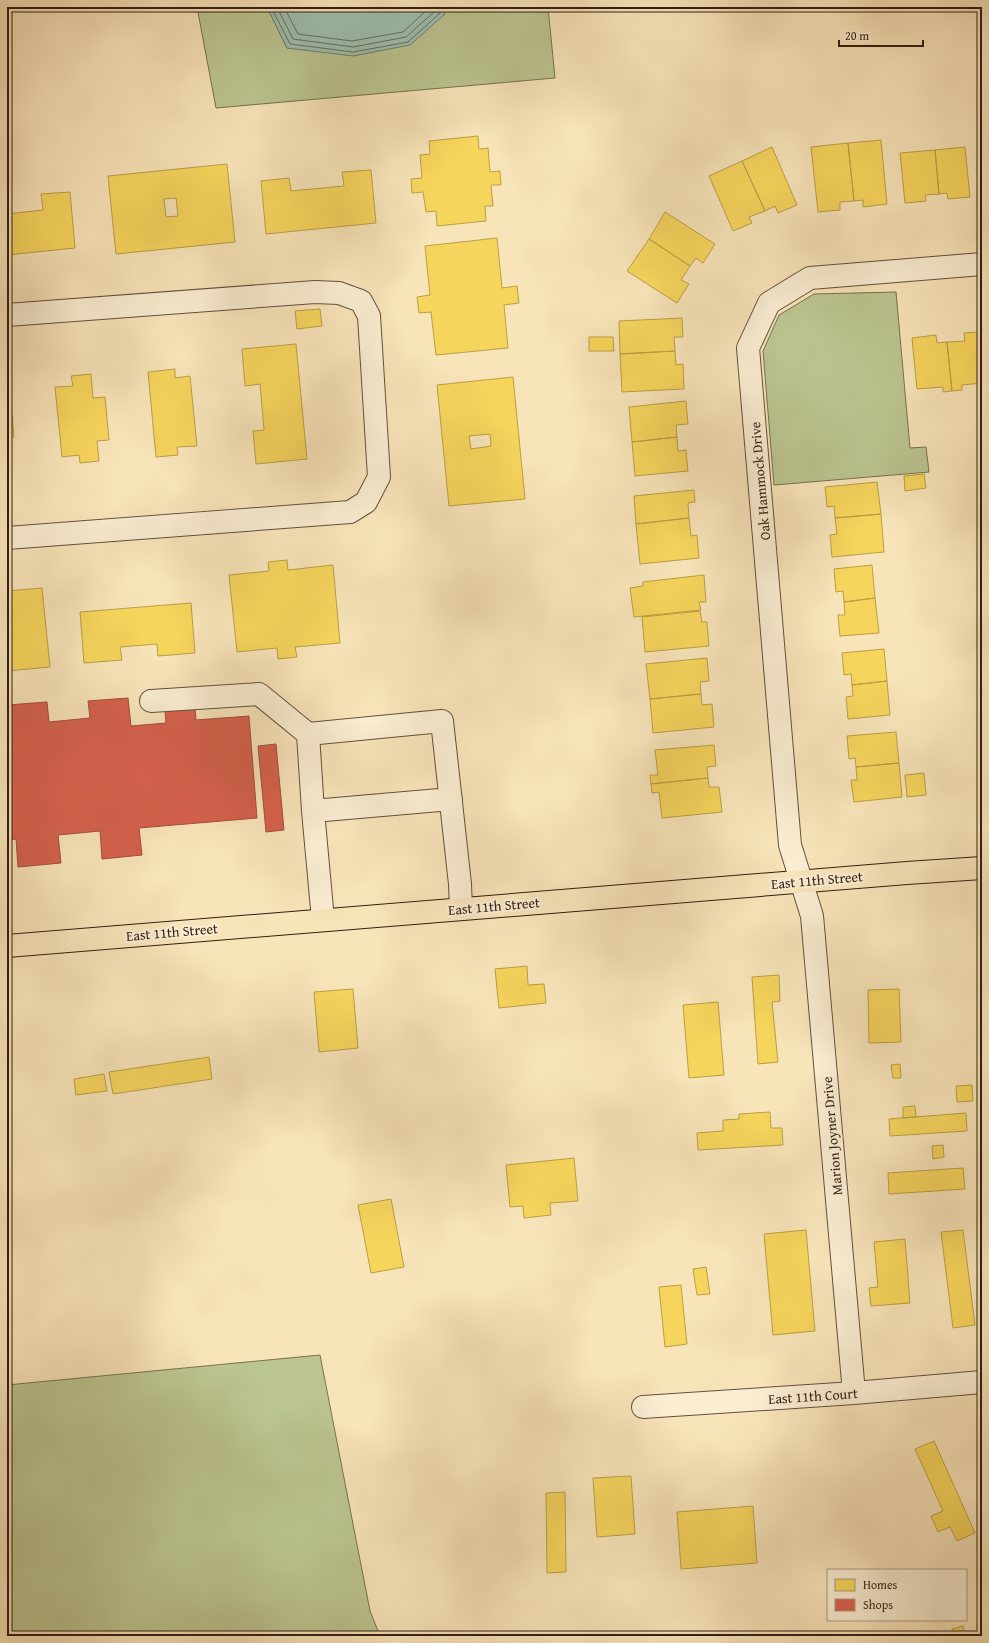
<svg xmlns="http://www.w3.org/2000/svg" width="989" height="1643" font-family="'Gentium Book Plus',serif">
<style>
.green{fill:#bbc591;stroke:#767152}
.water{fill:#9dbfaf;stroke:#727e71}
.homes{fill:#f6d55c;stroke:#bb9e46;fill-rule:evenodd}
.shops{fill:#d6604d;stroke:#a44c3c}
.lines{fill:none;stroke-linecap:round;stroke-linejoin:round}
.shore{stroke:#676e62;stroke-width:1}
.minor-casing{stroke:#634f3d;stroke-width:24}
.major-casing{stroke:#311d14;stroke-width:24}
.minor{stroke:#faedd2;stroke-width:22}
.major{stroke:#f8e4b9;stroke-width:22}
.labels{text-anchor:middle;stroke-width:4;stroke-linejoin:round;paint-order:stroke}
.street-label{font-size:14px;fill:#311d14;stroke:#faedd2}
</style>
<rect width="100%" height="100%" fill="#f8e4b9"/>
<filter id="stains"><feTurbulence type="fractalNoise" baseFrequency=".005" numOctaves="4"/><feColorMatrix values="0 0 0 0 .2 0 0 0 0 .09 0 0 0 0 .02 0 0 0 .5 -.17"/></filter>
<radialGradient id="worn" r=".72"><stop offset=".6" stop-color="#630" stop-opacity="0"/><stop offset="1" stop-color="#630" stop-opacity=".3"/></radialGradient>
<path class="green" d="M 197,7 L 267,7 L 287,48 L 444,15 L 445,7 L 548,7 L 555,78 L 216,108 Z
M 896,292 L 910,448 L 926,447 L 929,472 L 774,485 L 763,351 L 779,315 L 814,294 Z
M 320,1355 L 370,1611 L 380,1636 L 7,1636 L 7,1385 Z"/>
<path class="water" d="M 267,7 L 445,7 L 444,15 L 410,45 L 353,56 L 287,48 Z"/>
<path class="homes" d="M 478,136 L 479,149 L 488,148 L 490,172 L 500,171 L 501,185 L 491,185 L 493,206 L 485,206 L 486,221 L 437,226 L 436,211 L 426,212 L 423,192 L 412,193 L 411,179 L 422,178 L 420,155 L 430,154 L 429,141 Z
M 881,140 L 887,204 L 863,207 L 863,200 L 854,201 L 848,143 Z
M 848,143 L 854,201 L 840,202 L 840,210 L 818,212 L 811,147 Z
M 772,147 L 797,205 L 778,213 L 775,206 L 765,211 L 742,161 Z
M 965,147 L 970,197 L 948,199 L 947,193 L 939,194 L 935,150 Z
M 935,150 L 939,194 L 925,195 L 926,201 L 905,203 L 900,153 Z
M 742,161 L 765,211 L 749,217 L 752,223 L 733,231 L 709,176 Z
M 227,164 L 235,242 L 116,254 L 108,176 ZM 176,198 L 178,216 L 166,217 L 164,199 Z
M 371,170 L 376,223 L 266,234 L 261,181 L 289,178 L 291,191 L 344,186 L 342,172 Z
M 70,192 L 75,248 L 7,255 L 7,214 L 43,210 L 41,194 Z
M 665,212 L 715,244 L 703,263 L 696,258 L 690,266 L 649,239 Z
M 497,238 L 502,288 L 517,286 L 519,303 L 504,305 L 508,348 L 436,355 L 431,312 L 419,313 L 417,297 L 430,295 L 425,246 Z
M 649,239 L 690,266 L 681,280 L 689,284 L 677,303 L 627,271 Z
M 320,309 L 322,326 L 297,329 L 295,311 Z
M 682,318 L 683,337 L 674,337 L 675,351 L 620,354 L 619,321 Z
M 980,332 L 982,351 L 982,383 L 962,385 L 962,390 L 952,391 L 947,342 L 965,341 L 964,333 Z
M 936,335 L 937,343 L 947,342 L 952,391 L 943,392 L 943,387 L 917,389 L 912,338 Z
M 589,337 L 613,337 L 614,351 L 589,351 Z
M 296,344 L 307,459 L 256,464 L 253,431 L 264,430 L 260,384 L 245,386 L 242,349 Z
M 675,351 L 676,365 L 683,364 L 684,389 L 622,392 L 620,354 Z
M 175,369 L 175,378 L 190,376 L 197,446 L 177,447 L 178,455 L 156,457 L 148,372 Z
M 91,374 L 93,398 L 105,397 L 109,440 L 97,441 L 99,461 L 80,463 L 79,455 L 62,457 L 55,387 L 73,386 L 71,376 Z
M 513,377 L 525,499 L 449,506 L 437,385 ZM 490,434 L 491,446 L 471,449 L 469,436 Z
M 686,401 L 688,424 L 676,425 L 677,437 L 632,442 L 629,407 Z
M 12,414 L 14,437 L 7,438 L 7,415 Z
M 677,437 L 678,451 L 686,450 L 688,471 L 635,476 L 632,442 Z
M 924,474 L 926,488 L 905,491 L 904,476 Z
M 877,482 L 881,514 L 835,518 L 834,506 L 827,507 L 825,487 Z
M 694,490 L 695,502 L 688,503 L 689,518 L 636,524 L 634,496 Z
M 881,514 L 884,552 L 832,557 L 830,535 L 837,534 L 835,518 Z
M 689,518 L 691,536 L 697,535 L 699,558 L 640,564 L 636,524 Z
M 287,560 L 288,570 L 333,565 L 340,643 L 295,647 L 297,657 L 278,659 L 277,648 L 237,652 L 229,575 L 269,571 L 268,562 Z
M 872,565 L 875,598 L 844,602 L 843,591 L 836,592 L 834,569 Z
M 704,575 L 706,602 L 699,602 L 701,610 L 634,617 L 630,588 L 643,586 L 643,582 Z
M 42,588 L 50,667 L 7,671 L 7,591 Z
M 875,598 L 879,633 L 840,636 L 838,615 L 845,615 L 844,602 Z
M 191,603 L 195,653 L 158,656 L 157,644 L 120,647 L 122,660 L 84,663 L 80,612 Z
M 700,611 L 702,622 L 707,622 L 709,646 L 645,652 L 642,617 Z
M 884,649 L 887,681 L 852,685 L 851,674 L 844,675 L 842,653 Z
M 707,658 L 709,681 L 700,682 L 701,694 L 650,699 L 646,664 Z
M 887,681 L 890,715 L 848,719 L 846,697 L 853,696 L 852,685 Z
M 701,694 L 702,705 L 712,704 L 714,727 L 653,733 L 650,699 Z
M 896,732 L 899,763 L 856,767 L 855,758 L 849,759 L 847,736 Z
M 714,745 L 716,766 L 707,767 L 708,778 L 651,784 L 650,775 L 658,775 L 655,750 Z
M 899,763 L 902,797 L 854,802 L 851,780 L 857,780 L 856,767 Z
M 924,773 L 926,795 L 907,797 L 905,775 Z
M 708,778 L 709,787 L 719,787 L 722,812 L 662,818 L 659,792 L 652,793 L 651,784 Z
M 527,966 L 528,985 L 544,984 L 546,1003 L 499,1008 L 495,969 Z
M 779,975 L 780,1001 L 772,1002 L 778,1062 L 758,1064 L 752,977 Z
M 353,989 L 358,1048 L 319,1052 L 314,992 Z
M 899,989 L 901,1042 L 869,1043 L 868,990 Z
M 718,1002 L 724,1075 L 689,1078 L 683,1005 Z
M 209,1057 L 212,1079 L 113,1094 L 109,1072 Z
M 900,1064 L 901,1078 L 893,1078 L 891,1065 Z
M 104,1074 L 107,1091 L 76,1095 L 74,1079 Z
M 972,1085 L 973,1101 L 957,1102 L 956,1086 Z
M 915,1106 L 916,1117 L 903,1118 L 903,1107 Z
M 770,1112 L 771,1128 L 782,1128 L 783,1145 L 698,1150 L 697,1133 L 723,1131 L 723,1120 L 739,1119 L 739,1114 Z
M 966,1113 L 967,1131 L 890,1136 L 889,1119 Z
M 943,1145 L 944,1157 L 933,1159 L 932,1146 Z
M 574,1158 L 578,1201 L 550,1203 L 551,1215 L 524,1218 L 523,1206 L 510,1207 L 506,1165 Z
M 963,1168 L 965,1189 L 889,1194 L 888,1173 Z
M 391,1199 L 404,1267 L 371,1273 L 358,1205 Z
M 806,1230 L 815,1331 L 773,1335 L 764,1234 Z
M 963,1230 L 975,1325 L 953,1328 L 941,1232 Z
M 905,1239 L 910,1303 L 871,1306 L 869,1288 L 878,1287 L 874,1242 Z
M 706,1267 L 710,1294 L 697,1295 L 693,1269 Z
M 681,1285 L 687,1344 L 665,1347 L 659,1287 Z
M 934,1441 L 975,1533 L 957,1541 L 950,1527 L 938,1532 L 931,1516 L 943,1511 L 915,1449 Z
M 631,1476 L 635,1534 L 597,1537 L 593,1478 Z
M 565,1492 L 566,1572 L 547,1573 L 546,1493 Z
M 753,1506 L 757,1563 L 681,1569 L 677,1512 Z
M 963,1626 L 965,1636 L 953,1636 L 952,1629 Z"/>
<path class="shops" d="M 128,698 L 131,726 L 166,723 L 165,711 L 195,708 L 196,720 L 249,716 L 257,818 L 139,828 L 142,855 L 102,859 L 100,831 L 58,835 L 61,863 L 18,867 L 16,839 L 7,840 L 7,705 L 47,702 L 49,722 L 90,718 L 88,701 Z
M 276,744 L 284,830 L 266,832 L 258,746 Z"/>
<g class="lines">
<path class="shore" d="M 271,7 L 290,44 L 353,52 L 408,42 L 440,13 L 441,7
M 277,7 L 293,39 L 353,47 L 406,37 L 435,11 L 436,7
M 284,7 L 298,34 L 352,41 L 403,32 L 430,7"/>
<g class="minor-casing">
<path id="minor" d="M 7,315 L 315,292 L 339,293 L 361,301 L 369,316 L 379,477 L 366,502 L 350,512 L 7,538
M 151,701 L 259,694 L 308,734
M 313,811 L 451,799
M 323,920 L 313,811 L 308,734 L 442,721 L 460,884 L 461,909
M 854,1393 L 812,916 L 790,845 L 748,348 L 769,303 L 810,278 L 982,264
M 643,1407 L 854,1393 L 982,1382"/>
</g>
<g class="major-casing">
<path id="major" d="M 7,946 L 907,873 L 982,868"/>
</g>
<use href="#minor" class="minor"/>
<use href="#major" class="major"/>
</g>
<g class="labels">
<g class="street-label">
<text transform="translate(760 481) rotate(-95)" y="5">Oak Hammock Drive</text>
<text transform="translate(817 880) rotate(-5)" y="5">East 11th Street</text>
<text transform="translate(494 906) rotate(-5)" y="5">East 11th Street</text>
<text transform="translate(172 932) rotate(-5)" y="5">East 11th Street</text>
<text transform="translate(832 1136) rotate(-95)" y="5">Marion Joyner Drive</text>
<text transform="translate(813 1396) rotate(-4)" y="5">East 11th Court</text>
</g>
</g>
<rect width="989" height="1643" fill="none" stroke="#f8e4b9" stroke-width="24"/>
<rect x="8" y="8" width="973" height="1627" fill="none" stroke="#311d14" stroke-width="2"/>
<rect x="12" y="12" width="965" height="1619" fill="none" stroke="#311d14"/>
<rect x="827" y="1569" width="140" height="52" fill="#faedd2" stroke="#aa9a86"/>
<rect x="835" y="1579" width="20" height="12" fill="#f6d55c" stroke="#aa9a86"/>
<text x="863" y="1589" font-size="12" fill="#311d14">Homes</text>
<rect x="835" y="1599" width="20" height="12" fill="#d6604d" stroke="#aa9a86"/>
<text x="863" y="1609" font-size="12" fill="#311d14">Shops</text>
<path d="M839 40v6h84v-6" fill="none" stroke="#311d14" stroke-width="2"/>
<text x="845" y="40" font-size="12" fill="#311d14" stroke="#faedd2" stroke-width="3" paint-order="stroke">20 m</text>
<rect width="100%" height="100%" filter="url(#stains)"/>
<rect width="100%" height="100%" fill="url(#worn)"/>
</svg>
